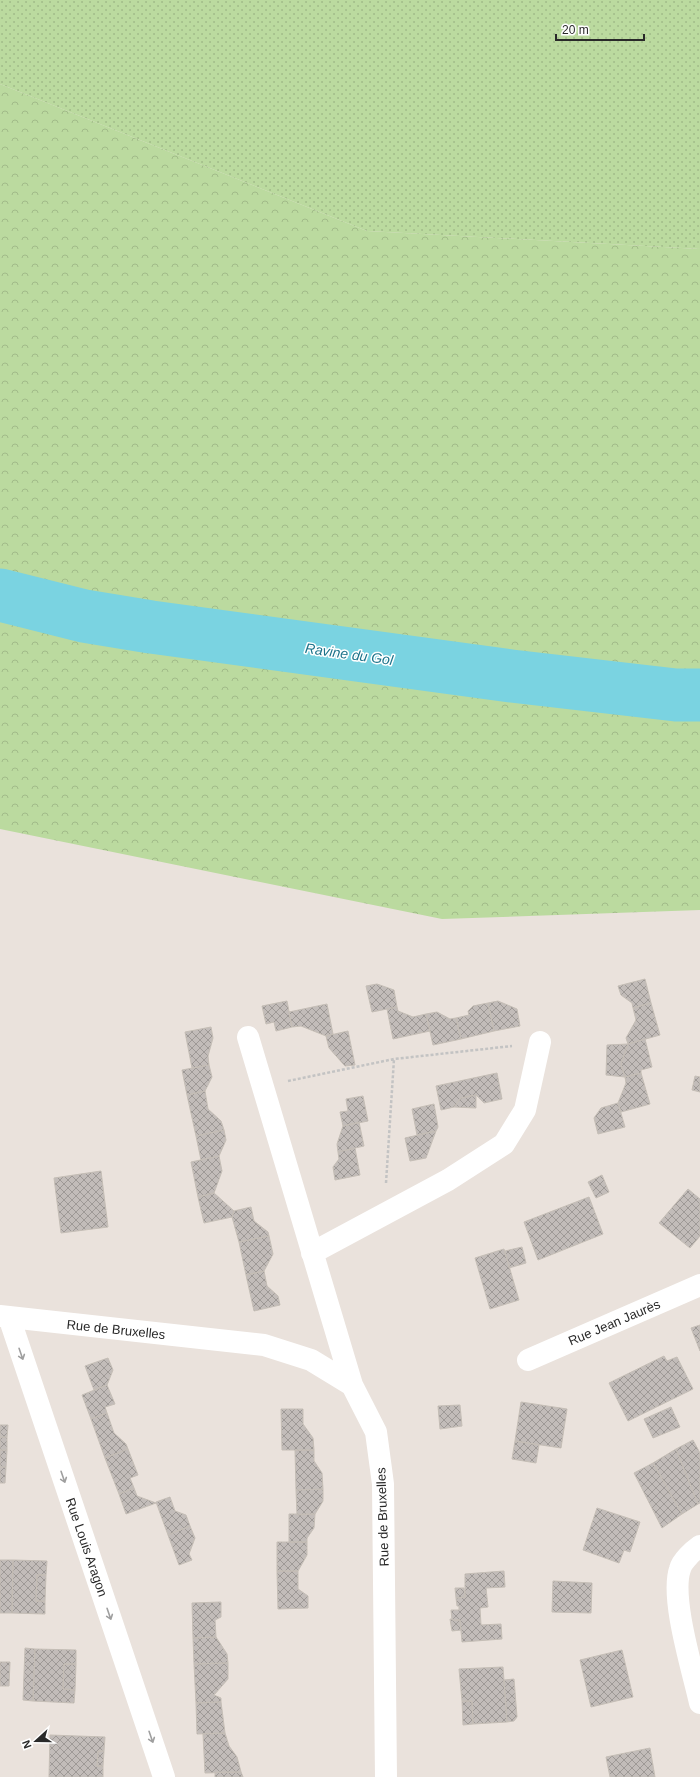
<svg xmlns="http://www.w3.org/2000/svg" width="700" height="1777" font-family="Arial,sans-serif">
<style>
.grass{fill:url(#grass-dots)}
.forest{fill:url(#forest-crowns)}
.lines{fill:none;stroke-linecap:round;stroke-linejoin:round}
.river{stroke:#7ad3e1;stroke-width:53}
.building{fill:url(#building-cross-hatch);stroke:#c5beb6}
.path{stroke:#c3c3c3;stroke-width:2.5;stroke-dasharray:3 2;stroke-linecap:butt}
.minor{stroke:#fff;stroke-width:22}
.oneway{stroke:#9f9f9f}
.labels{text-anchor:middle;stroke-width:3;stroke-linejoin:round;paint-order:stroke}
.street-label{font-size:13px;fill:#292929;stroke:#fff}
.water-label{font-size:14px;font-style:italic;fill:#1c738a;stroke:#fff}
</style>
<defs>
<pattern id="grass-dots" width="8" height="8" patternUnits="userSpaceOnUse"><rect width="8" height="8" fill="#bbda9f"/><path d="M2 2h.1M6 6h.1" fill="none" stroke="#a1bb89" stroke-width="1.8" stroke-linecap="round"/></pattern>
<pattern id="forest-crowns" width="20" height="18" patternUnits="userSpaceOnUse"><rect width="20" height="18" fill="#bbda9f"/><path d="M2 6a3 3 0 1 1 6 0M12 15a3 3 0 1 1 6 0" fill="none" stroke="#a1bb89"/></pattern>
<pattern id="building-cross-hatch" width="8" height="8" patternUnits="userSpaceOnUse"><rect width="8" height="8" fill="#c2bcb9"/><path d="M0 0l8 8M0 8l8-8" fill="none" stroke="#9e9996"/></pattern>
</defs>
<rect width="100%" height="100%" fill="#eae2dc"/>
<path class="grass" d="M 0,0 L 700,0 L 700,249 L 367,231 L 0,84 Z"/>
<path class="forest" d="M 0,84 L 367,231 L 700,249 L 700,910 L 442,919 L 0,829 Z"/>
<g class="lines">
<path class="river" d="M 0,595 L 84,616 L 151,627 L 511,676 L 676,695 L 700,695"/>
</g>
<path class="building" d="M 645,979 L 651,1003 L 633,1008 L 632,1003 L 621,995 L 618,986 Z
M 377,984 L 394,990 L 397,1007 L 372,1012 L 366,986 Z
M 287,1001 L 292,1027 L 276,1031 L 274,1022 L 266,1024 L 262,1006 Z
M 498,1001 L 517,1009 L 520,1026 L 494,1031 L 488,1003 Z
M 488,1003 L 494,1031 L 461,1039 L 456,1018 L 469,1015 L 468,1011 L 473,1006 Z
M 651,1003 L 660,1035 L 628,1044 L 626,1038 L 636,1020 L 633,1008 Z
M 327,1004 L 333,1034 L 326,1036 L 301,1026 L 292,1027 L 289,1012 Z
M 397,1007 L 398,1011 L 413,1017 L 426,1014 L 430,1031 L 393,1039 L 387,1009 Z
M 437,1012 L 450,1019 L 456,1018 L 461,1039 L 433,1045 L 426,1014 Z
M 211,1027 L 213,1038 L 208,1056 L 209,1065 L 192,1068 L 185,1032 Z
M 348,1031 L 355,1065 L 345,1066 L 329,1048 L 326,1036 Z
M 645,1039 L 652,1067 L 641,1070 L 641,1073 L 625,1077 L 621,1064 L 628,1044 Z
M 628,1044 L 621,1064 L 625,1077 L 606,1075 L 607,1045 Z
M 209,1065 L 212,1077 L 205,1091 L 187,1095 L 182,1070 Z
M 497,1073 L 502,1099 L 484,1103 L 476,1095 L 461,1098 L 454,1107 L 441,1110 L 436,1086 Z
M 641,1073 L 650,1104 L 621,1112 L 618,1103 L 626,1083 L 625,1077 Z
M 695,1076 L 700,1077 L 700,1092 L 692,1090 Z
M 205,1091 L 208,1109 L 221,1121 L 224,1130 L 196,1136 L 187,1095 Z
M 476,1095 L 476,1108 L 454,1107 L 461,1098 Z
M 363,1096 L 368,1121 L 343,1126 L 340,1112 L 348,1111 L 346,1099 Z
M 618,1103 L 625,1127 L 598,1134 L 594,1118 L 601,1108 Z
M 434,1104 L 438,1127 L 436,1131 L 417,1135 L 412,1109 Z
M 359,1122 L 364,1146 L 338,1152 L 337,1144 L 343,1126 Z
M 224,1130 L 226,1140 L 219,1156 L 201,1160 L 196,1136 Z
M 436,1131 L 426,1158 L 410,1161 L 405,1138 Z
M 355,1148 L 360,1175 L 335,1180 L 333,1167 L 339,1159 L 338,1152 Z
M 219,1156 L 222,1171 L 214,1193 L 198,1197 L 191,1162 Z
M 101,1171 L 108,1227 L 61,1233 L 54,1178 Z
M 602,1175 L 609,1192 L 596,1198 L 588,1182 Z
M 688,1189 L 700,1199 L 700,1236 L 690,1248 L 659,1223 Z
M 214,1193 L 234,1211 L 232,1217 L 204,1223 L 198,1197 Z
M 589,1197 L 603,1234 L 538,1260 L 524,1222 Z
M 251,1207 L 254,1221 L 268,1232 L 269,1236 L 239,1242 L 232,1217 L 234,1211 Z
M 269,1236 L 273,1254 L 264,1271 L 246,1275 L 239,1242 Z
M 522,1247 L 526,1263 L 509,1268 L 505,1251 Z
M 504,1249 L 519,1300 L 490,1309 L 475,1258 Z
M 264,1271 L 267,1286 L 278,1296 L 280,1305 L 254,1311 L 246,1275 Z
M 700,1325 L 700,1351 L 691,1328 Z
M 664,1356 L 667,1361 L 677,1357 L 693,1389 L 628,1421 L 609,1383 Z
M 108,1358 L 113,1370 L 107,1385 L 94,1390 L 85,1366 Z
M 107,1385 L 115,1404 L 105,1407 L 107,1413 L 91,1419 L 82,1395 Z
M 521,1402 L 567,1409 L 561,1448 L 515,1441 Z
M 460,1405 L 462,1426 L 440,1429 L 438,1406 Z
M 671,1407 L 680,1427 L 653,1438 L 644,1419 Z
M 281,1409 L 303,1409 L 303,1424 L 313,1438 L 314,1450 L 282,1450 Z
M 107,1413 L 114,1433 L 126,1444 L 128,1449 L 105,1458 L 91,1419 Z
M 0,1425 L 8,1425 L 7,1437 L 0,1437 Z
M 0,1437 L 7,1437 L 7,1450 L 0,1450 Z
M 693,1440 L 700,1453 L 700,1503 L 698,1504 L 676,1449 Z
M 515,1441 L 539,1445 L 536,1463 L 512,1459 Z
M 128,1449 L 138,1475 L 130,1478 L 134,1488 L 119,1494 L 105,1458 Z
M 676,1449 L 698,1504 L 682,1514 L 653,1463 Z
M 0,1450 L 7,1450 L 6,1467 L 0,1467 Z
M 295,1450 L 314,1450 L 314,1461 L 322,1473 L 323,1489 L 296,1490 Z
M 653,1463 L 682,1514 L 662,1528 L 634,1473 Z
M 0,1467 L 6,1467 L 5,1483 L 0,1483 Z
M 134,1488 L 137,1496 L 156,1503 L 126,1514 L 119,1494 Z
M 323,1489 L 323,1501 L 315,1514 L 297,1515 L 296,1490 Z
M 170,1497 L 175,1511 L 186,1515 L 190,1526 L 168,1535 L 156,1502 Z
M 597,1508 L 640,1522 L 630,1552 L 624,1550 L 619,1563 L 583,1550 Z
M 289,1514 L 315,1514 L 314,1528 L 307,1538 L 307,1542 L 289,1542 Z
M 190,1526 L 195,1538 L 189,1554 L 192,1560 L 179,1565 L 168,1535 Z
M 277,1542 L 307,1542 L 307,1555 L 298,1571 L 277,1571 Z
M 0,1560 L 13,1560 L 12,1613 L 0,1613 Z
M 13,1560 L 47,1561 L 46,1575 L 37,1575 L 36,1601 L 45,1601 L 45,1614 L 12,1613 Z
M 277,1571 L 298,1571 L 298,1589 L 308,1596 L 308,1608 L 278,1609 Z
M 504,1571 L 505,1587 L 486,1588 L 488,1607 L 480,1608 L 481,1625 L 501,1624 L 502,1639 L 462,1642 L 460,1620 L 452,1620 L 451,1610 L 459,1610 L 459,1606 L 457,1606 L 456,1598 L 465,1597 L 465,1574 Z
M 37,1575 L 46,1575 L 45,1601 L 36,1601 Z
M 553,1581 L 592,1583 L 591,1613 L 552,1612 Z
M 455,1588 L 464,1588 L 465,1597 L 456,1598 Z
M 221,1602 L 221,1617 L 215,1620 L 216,1637 L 193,1638 L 192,1603 Z
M 450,1619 L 460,1620 L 461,1630 L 452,1631 Z
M 216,1637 L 227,1654 L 228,1663 L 194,1664 L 193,1638 Z
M 25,1648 L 35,1649 L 33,1701 L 23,1700 Z
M 35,1649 L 76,1650 L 76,1664 L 64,1664 L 63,1689 L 75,1690 L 74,1703 L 33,1701 Z
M 622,1650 L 633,1697 L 591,1707 L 580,1660 Z
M 0,1662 L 10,1662 L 9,1686 L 0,1686 Z
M 228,1663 L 228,1679 L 214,1695 L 221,1698 L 221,1702 L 196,1703 L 194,1664 Z
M 64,1664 L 76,1664 L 75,1690 L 63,1689 Z
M 503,1667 L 507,1722 L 473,1724 L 472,1701 L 462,1701 L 459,1669 Z
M 514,1679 L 517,1717 L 514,1721 L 507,1722 L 504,1680 Z
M 462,1701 L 472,1701 L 473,1724 L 463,1725 Z
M 221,1702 L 225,1733 L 197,1734 L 196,1703 Z
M 225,1733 L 229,1746 L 237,1757 L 241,1772 L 205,1773 L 203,1734 Z
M 50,1735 L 105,1737 L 104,1751 L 98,1751 L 97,1766 L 103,1766 L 103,1777 L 49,1777 Z
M 650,1748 L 655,1777 L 610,1777 L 606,1757 Z
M 98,1751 L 104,1751 L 103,1766 L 97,1766 Z
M 215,1772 L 241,1772 L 243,1777 L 215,1777 Z"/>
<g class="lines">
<path class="path" d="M 288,1081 L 394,1059 L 512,1046
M 386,1183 L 394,1059"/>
<path class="minor" d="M 248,1037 L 352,1385
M 312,1253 L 448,1180 L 504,1144 L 525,1110 L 540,1042
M 0,1316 L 264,1345 L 311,1360 L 352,1385 L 376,1432 L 383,1484 L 386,1777
M 9,1317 L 164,1777
M 528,1360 L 700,1285
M 700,1546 C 693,1551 682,1561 680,1569 C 670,1598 693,1671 700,1703"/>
</g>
<defs><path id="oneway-shaft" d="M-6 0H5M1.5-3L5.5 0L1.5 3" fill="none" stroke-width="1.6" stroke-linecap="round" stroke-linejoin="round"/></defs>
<g class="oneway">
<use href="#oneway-shaft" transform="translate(21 1354) rotate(71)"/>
<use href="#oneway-shaft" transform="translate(63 1477) rotate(71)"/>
<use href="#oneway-shaft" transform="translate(109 1614) rotate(71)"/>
<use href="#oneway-shaft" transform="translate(151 1737) rotate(71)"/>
</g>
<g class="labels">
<g class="street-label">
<text transform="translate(614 1322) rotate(-23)" y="5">Rue Jean Jaurès</text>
<text transform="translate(116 1329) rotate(6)" y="5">Rue de Bruxelles</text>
<text transform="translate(382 1517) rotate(-92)" y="5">Rue de Bruxelles</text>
<text transform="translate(87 1547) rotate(71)" y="5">Rue Louis Aragon</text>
</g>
<g class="water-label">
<text transform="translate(349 654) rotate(8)" y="5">Ravine du Gol</text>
</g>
</g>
<g transform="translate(36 1741) rotate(249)" stroke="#ffffff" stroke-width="3" paint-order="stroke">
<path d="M0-3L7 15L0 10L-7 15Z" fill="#292929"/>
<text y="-6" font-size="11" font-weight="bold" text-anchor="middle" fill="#292929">N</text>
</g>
<path d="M556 34v6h88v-6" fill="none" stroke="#292929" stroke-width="2"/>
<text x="562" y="34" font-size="12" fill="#292929" stroke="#ffffff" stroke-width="3" paint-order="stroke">20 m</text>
</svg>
